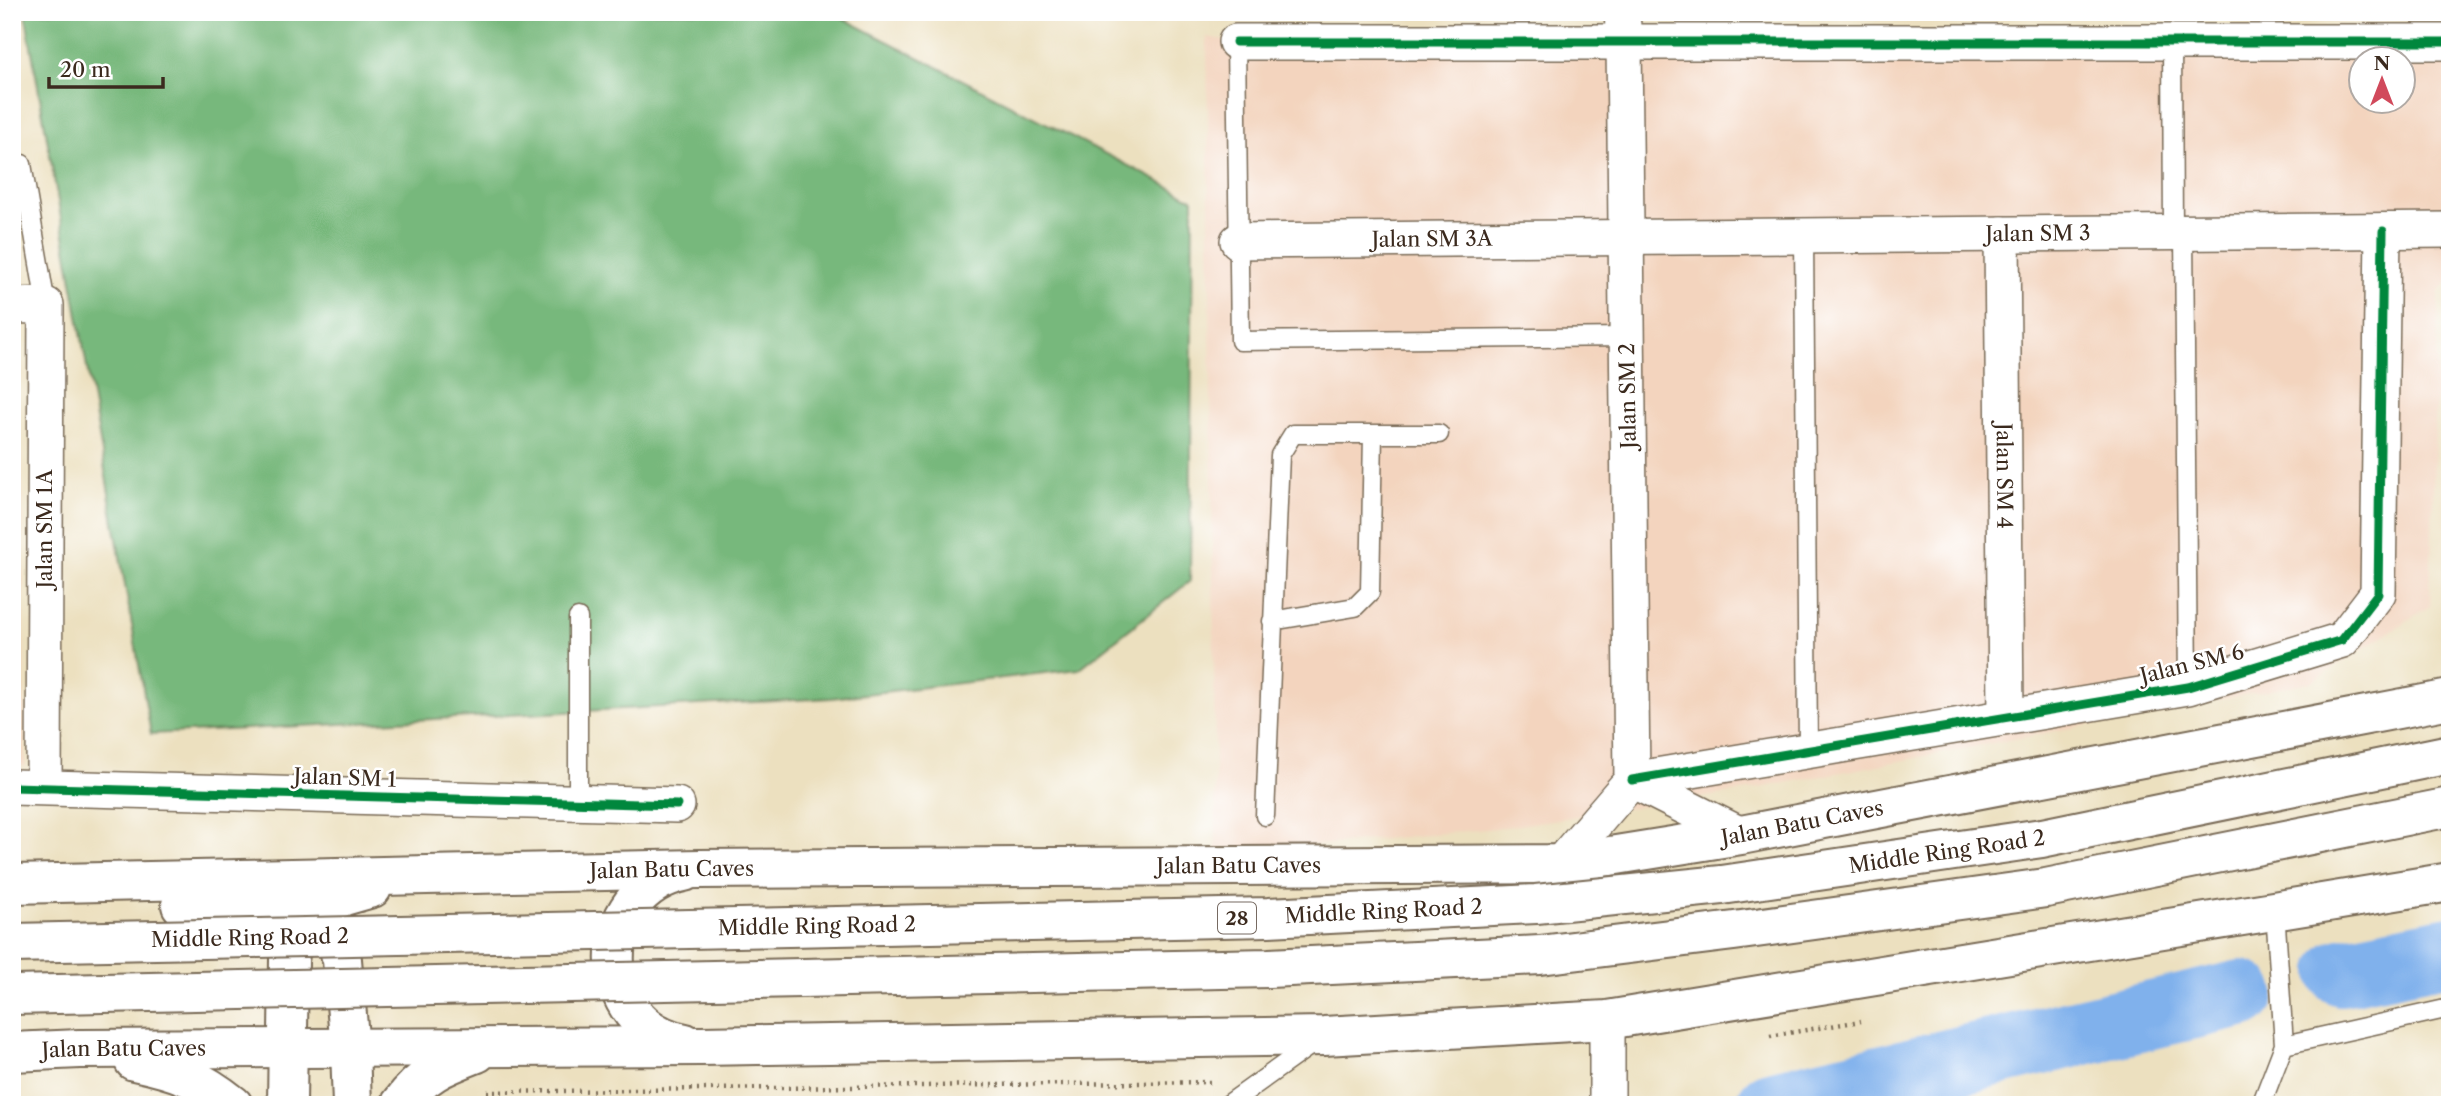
<svg xmlns="http://www.w3.org/2000/svg" width="2462" height="1117" font-family="'Libre Caslon Text',serif">
<style>
.built{fill:#f3d4be;fill-rule:evenodd}
.forest{fill:#77b87b;stroke:#59714c;stroke-width:2}
.lines{fill:none;stroke-linecap:round;stroke-linejoin:round}
.river{stroke:#80b1ec;stroke-width:68}
.lane-casing{stroke:#796a56;stroke-width:21}
.street-casing{stroke:#796a56;stroke-width:38}
.primary-casing{stroke:#796a56;stroke-width:42}
.path{stroke:#796a56;stroke-width:4.5;stroke-dasharray:2 5;stroke-linecap:butt}
.lane{stroke:#fff;stroke-width:18}
.street{stroke:#fff;stroke-width:35}
.primary{stroke:#fff;stroke-width:38}
.highway-bridge-casing{stroke:#796a56;stroke-width:42;stroke-linecap:butt}
.highway-bridge{stroke:#fff;stroke-width:38}
.cycleway-casing{stroke:#fff;stroke-width:13}
.cycleway{stroke:#00873e;stroke-width:9}
.labels{text-anchor:middle;stroke-width:5;stroke-linejoin:round;paint-order:stroke}
.shield{fill:#fff;stroke:#766a62;stroke-width:2}
.shield-label{font-size:19px;font-weight:bold;fill:#3b2a1e}
.street-label{font-size:21px;fill:#3b2a1e;stroke:#fff}
</style>
<rect width="100%" height="100%" fill="#fff"/>
<filter id="ink" filterUnits="userSpaceOnUse"><feTurbulence type="fractalNoise" baseFrequency=".0143" numOctaves="2"/><feDisplacementMap in="SourceGraphic" scale="14" xChannelSelector="R" yChannelSelector="G"/><feConvolveMatrix kernelMatrix="1 2 1 2 8 2 1 2 1" color-interpolation-filters="sRGB"/></filter>
<filter id="wash" filterUnits="userSpaceOnUse"><feTurbulence type="fractalNoise" baseFrequency=".00686" numOctaves="4" result="noise"/><feDisplacementMap in="SourceGraphic" scale="28" xChannelSelector="R" yChannelSelector="G"/><feGaussianBlur stdDeviation="1.57" result="paint"/><feColorMatrix in="noise" values="0 0 0 0 0 0 0 0 0 0 0 0 0 0 0 0 0 1.4 0 .05"/><feComposite in="paint" operator="in"/></filter>
<g filter="url(#wash)">
<rect width="100%" height="100%" fill="#ece0bf"/>
<path class="built" d="M 1207,37 L 1236,42 L 2450,56 L 2450,281 L 2439,290 L 2430,606 L 2311,682 L 1738,792 L 1498,828 L 1216,855 ZM 2360,60 L 2402,60 L 2402,102 L 2360,102 Z
M 12,454 L 22,454 L 25,766 L 12,766 Z"/>
<path class="forest" d="M 25,12 L 831,12 L 1193,199 L 1190,581 L 1079,669 L 831,698 L 151,734 Z"/>
<g class="lines">
<path class="river" d="M 2342,972 L 2450,950
M 1770,1105 L 2241,994"/>
</g>
</g>
<g filter="url(#ink)">
<g class="lines">
<g class="lane-casing">
<path id="lane" d="M 2172,40 L 2173,233
M 1236,42 L 1240,341 L 1627,337
M 12,164 L 22,164 L 46,305
M 2184,232 L 2188,687
M 1804,236 L 1808,749
M 578,618 L 578,803
M 1272,621 L 1355,607 L 1370,592 L 1373,434
M 1265,816 L 1280,455 L 1293,434 L 1439,434
M 2284,1045 L 2450,1008
M 1227,1105 L 1315,1042
M 2261,1105 L 2284,1045 L 2275,910"/>
</g>
<g class="street-casing">
<g id="street">
<path d="M 1236,42 L 2450,42"/>
<path id="s1" d="M 2002,234 L 2006,717"/>
<path id="s2" d="M 1238,241 L 2450,230"/>
<path d="M 12,306 L 46,305 L 44,786"/>
<path d="M 1632,780 L 2188,687 L 2342,640 L 2378,593 L 2383,231"/>
<path d="M 1632,780 L 1741,835"/>
<path d="M 12,787 L 677,805"/>
<path d="M 1560,864 L 1632,780 L 1624,42 L 1622,12"/>
<path d="M 1607,1020 L 1607,1105"/>
</g>
</g>
<g class="primary-casing">
<g id="primary">
<path d="M 684,872 C 591,891 592,1027 685,1043"/>
<path id="s3" d="M 12,884 L 699,869 L 1560,864 L 1741,835 L 2450,699"/>
<path d="M 181,905 L 311,909 L 344,896 L 372,888"/>
<path d="M 315,913 L 333,930 L 342,960 L 350,1048 L 352,1105"/>
<path id="s4" d="M 12,1052 L 80,1049 L 701,1046 L 1324,1036 L 1607,1020 L 2450,882"/>
<path d="M 134,1061 C 176,1070 200,1078 233,1105"/>
<path d="M 287,1105 L 289,960 L 294,932 L 310,911"/>
<path d="M 400,1105 C 422,1074 443,1066 477,1053"/>
</g>
</g>
<path class="path" d="M 1770,1036 L 1861,1021
M 487,1092 L 1210,1082"/>
<use href="#lane" class="lane"/>
<use href="#street" class="street"/>
<use href="#primary" class="primary"/>
<g class="highway-bridge-casing">
<g id="highway-bridge">
<path id="s5" d="M 12,943 L 1268,917 L 1536,904 L 1722,885 L 2042,838 L 2450,754"/>
<path d="M 12,995 L 1269,968 L 1540,955 L 1734,931 L 2046,888 L 2450,807"/>
</g>
</g>
<use href="#highway-bridge" class="highway-bridge"/>
<g class="cycleway-casing">
<path id="cycleway" d="M 1236,42 L 2450,42
M 1632,780 L 2188,687 L 2342,640 L 2378,593 L 2383,231
M 12,787 L 677,805"/>
</g>
<use href="#cycleway" class="cycleway"/>
</g>
</g>
<g class="labels">
<rect class="shield" x="1218" y="902.5" width="38" height="31" rx="5"/>
<g class="shield-label">
<text x="1237" y="925">28</text>
</g>
<g class="street-label">
<text dy="7" stroke="none"><textPath href="#s2" startOffset="800">Jalan SM 3</textPath></text>
<text dy="7" stroke="none"><textPath href="#s2" startOffset="194">Jalan SM 3A</textPath></text>
<text transform="translate(1628 396) rotate(-91)" y="7">Jalan SM 2</text>
<text dy="7" stroke="none"><textPath href="#s1" startOffset="242">Jalan SM 4</textPath></text>
<text transform="translate(45 529) rotate(-90)" y="7">Jalan SM 1A</text>
<text transform="translate(2192 664) rotate(-14)" y="7">Jalan SM 6</text>
<text transform="translate(345 778) rotate(2)" y="7">Jalan SM 1</text>
<text dy="7" stroke="none"><textPath href="#s3" startOffset="1794">Jalan Batu Caves</textPath></text>
<text dy="7" stroke="none"><textPath href="#s5" startOffset="1939">Middle Ring Road 2</textPath></text>
<text dy="7" stroke="none"><textPath href="#s3" startOffset="1227">Jalan Batu Caves</textPath></text>
<text dy="7" stroke="none"><textPath href="#s3" startOffset="660">Jalan Batu Caves</textPath></text>
<text dy="7" stroke="none"><textPath href="#s5" startOffset="1372">Middle Ring Road 2</textPath></text>
<text dy="7" stroke="none"><textPath href="#s5" startOffset="805">Middle Ring Road 2</textPath></text>
<text dy="7" stroke="none"><textPath href="#s5" startOffset="238">Middle Ring Road 2</textPath></text>
<text dy="7" stroke="none"><textPath href="#s4" startOffset="112">Jalan Batu Caves</textPath></text>
</g>
</g>
<rect width="2462" height="1117" fill="none" stroke="#fff" stroke-width="42"/>
<g transform="translate(2382 80)"><circle r="33" fill="#ffffff" stroke="#b1aaa5" stroke-width="2"/>
<path d="M0-5L12 26L0 18L-12 26Z" fill="#d1495b"/>
<text y="-10" font-size="19" font-weight="bold" text-anchor="middle" fill="#3b2a1e">N</text>
</g>
<path d="M49 77v10h114v-10" fill="none" stroke="#3b2a1e" stroke-width="3.5"/>
<text x="60" y="77" font-size="21" fill="#3b2a1e" stroke="#ffffff" stroke-width="5" paint-order="stroke">20 m</text>
</svg>
